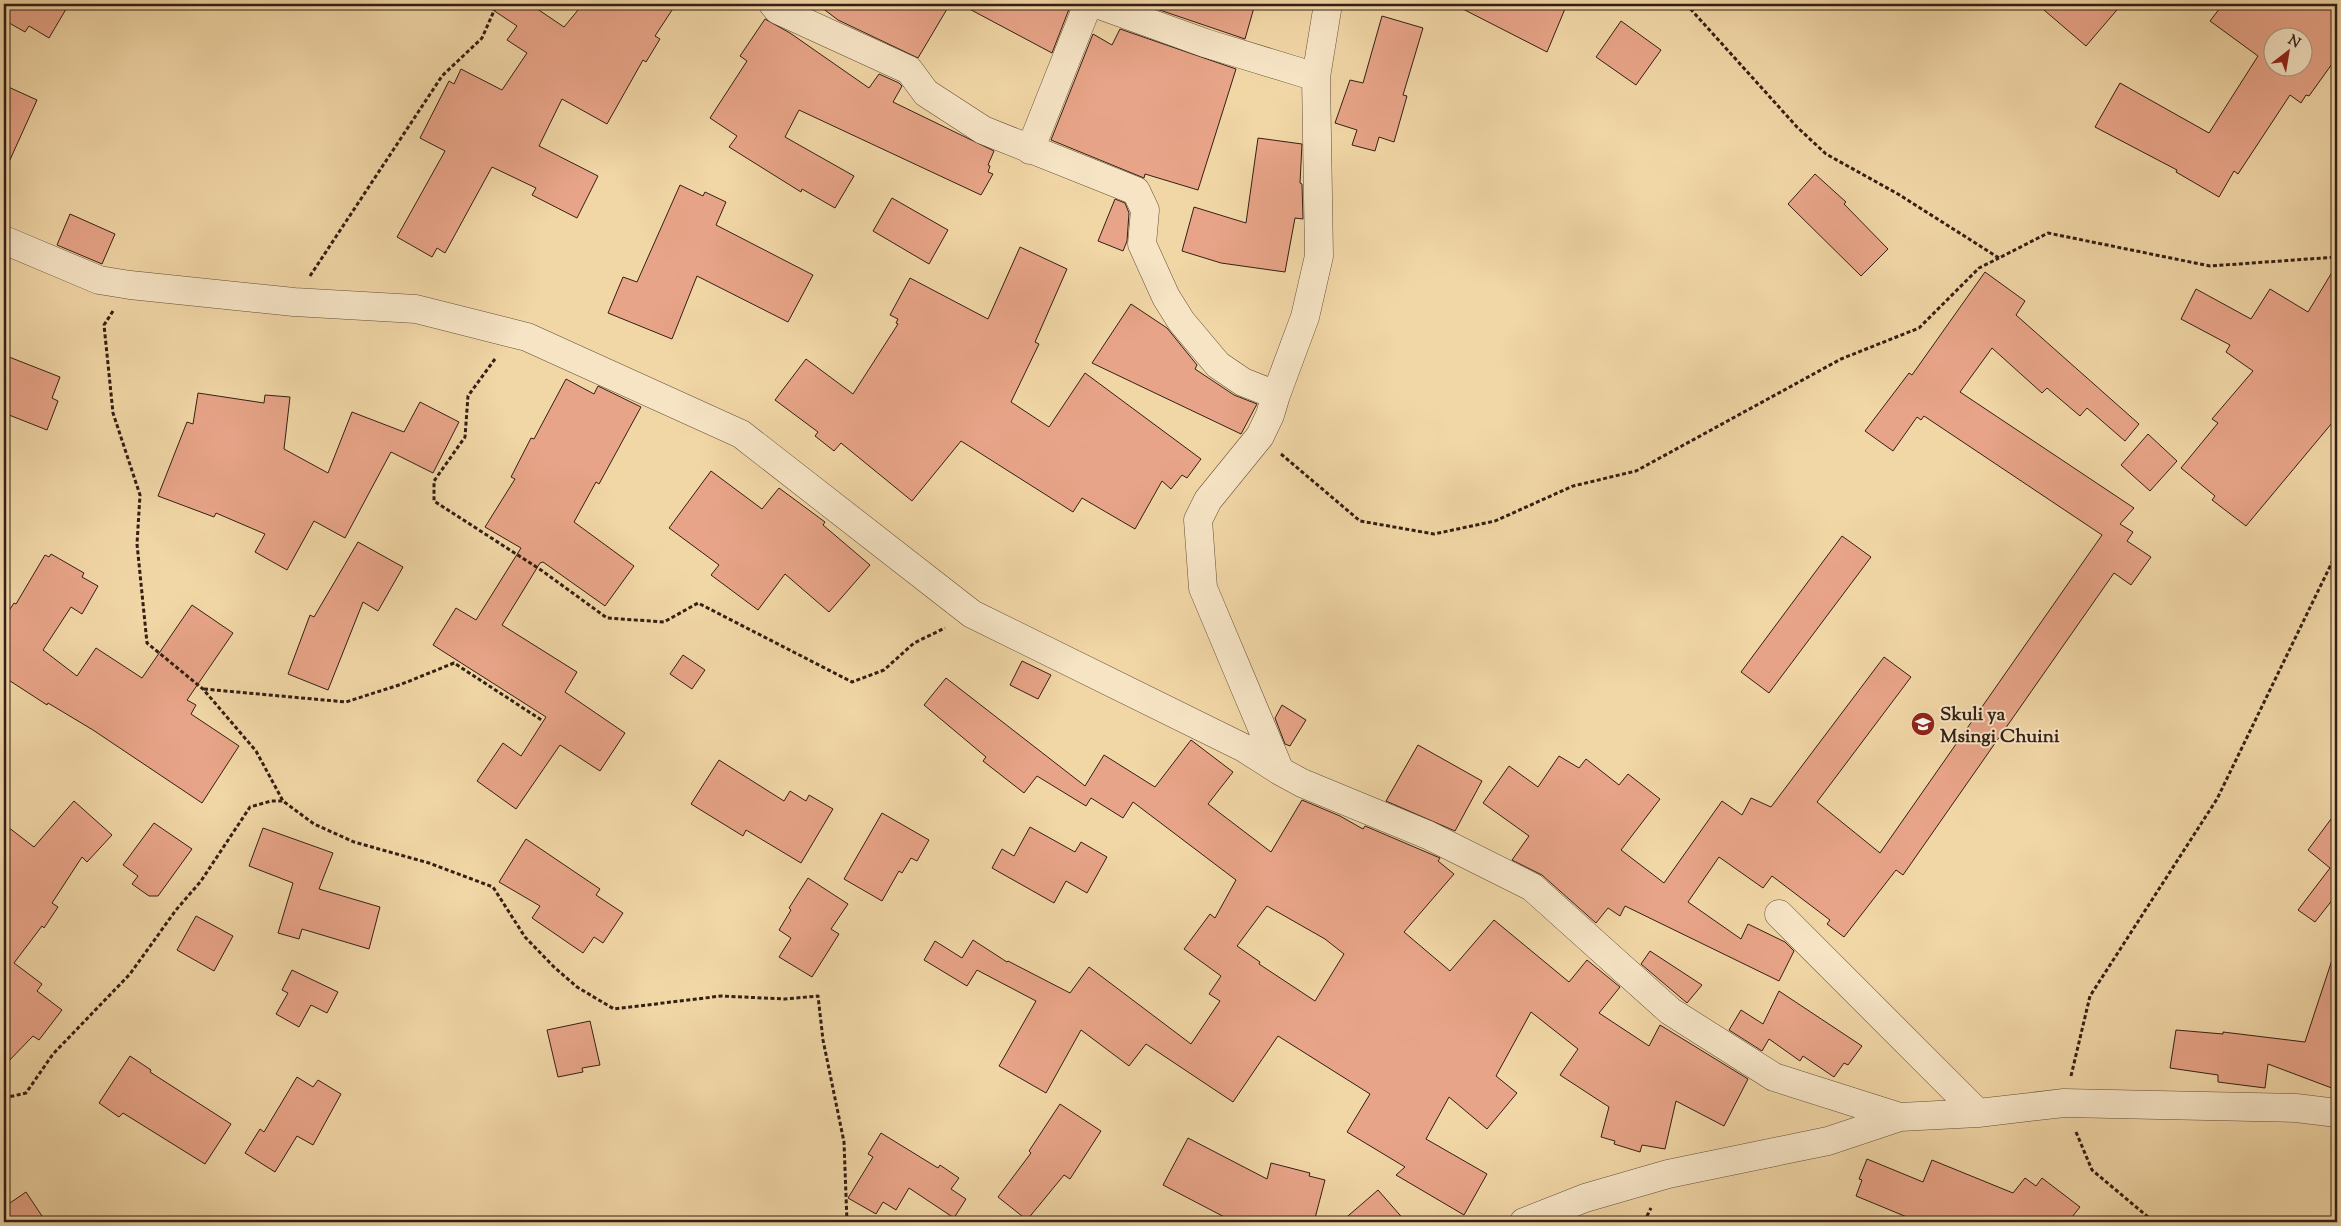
<svg xmlns="http://www.w3.org/2000/svg" width="2341" height="1226" font-family="'Sorts Mill Goudy',serif">
<style>
.building{fill:#e8a488;stroke:#341f14;fill-rule:evenodd}
.lines{fill:none;stroke-linecap:round;stroke-linejoin:round}
.minor-casing{stroke:#634d38;stroke-width:29}
.path{stroke:#341f14;stroke-width:3;stroke-dasharray:4 2.5;stroke-linecap:butt}
.minor{stroke:#f6e4c5;stroke-width:28}
.labels{text-anchor:middle;stroke-width:4;stroke-linejoin:round;paint-order:stroke}
.poi-label{font-size:19px;font-weight:bold;fill:#341f14;stroke:#f6e4c5;text-anchor:start}
</style>
<rect width="100%" height="100%" fill="#f1d6a6"/>
<filter id="stains"><feTurbulence type="fractalNoise" baseFrequency=".004" numOctaves="4"/><feColorMatrix values="0 0 0 0 .2 0 0 0 0 .09 0 0 0 0 .02 0 0 0 .5 -.17"/></filter>
<radialGradient id="worn" r=".72"><stop offset=".6" stop-color="#630" stop-opacity="0"/><stop offset="1" stop-color="#630" stop-opacity=".3"/></radialGradient>
<path class="building" d="M 4,4 L 69,4 L 49,38 L 29,26 L 25,32 L 4,20 L 7,13 L 4,11 Z
M 484,4 L 530,4 L 564,27 L 583,4 L 676,4 L 655,36 L 660,39 L 646,62 L 643,60 L 607,124 L 562,99 L 539,146 L 598,176 L 577,218 L 532,195 L 536,188 L 492,167 L 445,253 L 437,248 L 432,257 L 397,237 L 445,151 L 420,138 L 449,81 L 454,84 L 461,69 L 502,90 L 527,53 L 507,40 L 517,26 Z
M 817,4 L 950,4 L 918,58 L 838,20 Z
M 960,4 L 1071,4 L 1052,53 Z
M 1142,4 L 1255,4 L 1245,39 Z
M 1453,4 L 1567,4 L 1547,52 Z
M 2037,4 L 2122,4 L 2086,46 Z
M 2223,4 L 2337,4 L 2337,57 L 2309,96 L 2306,95 L 2301,103 L 2290,95 L 2238,174 L 2234,171 L 2219,197 L 2176,172 L 2177,170 L 2095,127 L 2120,83 L 2209,133 L 2258,56 L 2210,21 ZM 2274,38 L 2304,38 L 2304,68 L 2274,68 Z
M 1382,16 L 1423,28 L 1403,95 L 1407,96 L 1394,142 L 1379,137 L 1375,151 L 1352,145 L 1357,130 L 1335,123 L 1350,80 L 1363,83 Z
M 765,19 L 790,33 L 869,88 L 879,74 L 899,83 L 902,86 L 893,102 L 994,151 L 988,165 L 990,166 L 988,172 L 993,174 L 981,195 L 799,110 L 785,137 L 854,176 L 835,208 L 802,189 L 801,192 L 729,147 L 737,136 L 710,118 L 747,61 L 740,56 Z
M 1621,21 L 1661,50 L 1636,85 L 1596,57 Z
M 1120,29 L 1236,69 L 1198,190 L 1145,174 L 1144,178 L 1051,140 L 1093,34 L 1112,45 Z
M 4,85 L 37,100 L 4,173 Z
M 1258,138 L 1302,144 L 1300,183 L 1302,184 L 1303,219 L 1295,218 L 1285,272 L 1221,263 L 1182,251 L 1194,207 L 1246,223 Z
M 1815,174 L 1846,202 L 1844,204 L 1888,249 L 1861,276 L 1788,204 Z
M 680,185 L 703,196 L 705,192 L 726,202 L 716,225 L 813,275 L 788,322 L 697,276 L 672,339 L 608,313 L 623,277 L 637,282 Z
M 892,198 L 948,230 L 929,264 L 873,231 Z
M 1115,199 L 1125,203 L 1129,213 L 1127,241 L 1123,251 L 1098,241 Z
M 70,214 L 115,234 L 102,264 L 57,245 Z
M 1020,247 L 1067,269 L 1035,342 L 1039,344 L 1011,402 L 1049,427 L 1085,373 L 1201,459 L 1187,478 L 1182,475 L 1171,489 L 1162,481 L 1135,529 L 1082,498 L 1073,512 L 961,441 L 912,501 L 841,443 L 834,451 L 815,436 L 818,432 L 775,400 L 806,359 L 853,394 L 898,324 L 896,323 L 898,319 L 890,315 L 910,278 L 988,319 Z
M 2337,264 L 2337,417 L 2246,526 L 2212,500 L 2215,496 L 2181,468 L 2218,423 L 2212,419 L 2253,371 L 2226,352 L 2230,345 L 2181,319 L 2196,289 L 2251,319 L 2270,289 L 2308,312 Z
M 1985,272 L 2025,301 L 2016,315 L 2139,424 L 2125,441 L 2087,408 L 2080,416 L 2047,388 L 2042,393 L 1992,348 L 1960,392 L 2134,508 L 2120,524 L 2133,532 L 2127,541 L 2151,557 L 2131,585 L 2114,573 L 1903,875 L 1896,870 L 1844,937 L 1827,924 L 1830,920 L 1772,876 L 1763,888 L 1719,857 L 1688,902 L 1741,939 L 1748,924 L 1785,942 L 1794,951 L 1779,981 L 1625,906 L 1620,916 L 1608,908 L 1596,923 L 1542,875 L 1512,860 L 1529,836 L 1483,803 L 1509,766 L 1538,787 L 1559,756 L 1579,768 L 1586,759 L 1619,785 L 1628,774 L 1660,799 L 1621,850 L 1664,883 L 1722,801 L 1742,815 L 1751,798 L 1771,807 L 1884,657 L 1911,677 L 1817,802 L 1880,853 L 2102,535 L 1924,416 L 1921,420 L 1917,417 L 1893,451 L 1865,431 L 1909,373 L 1912,375 Z
M 1131,304 L 1167,328 L 1197,365 L 1195,369 L 1234,395 L 1257,404 L 1241,434 L 1092,363 Z
M 4,355 L 60,377 L 52,398 L 58,401 L 47,430 L 4,413 Z
M 566,379 L 594,394 L 598,386 L 641,407 L 599,484 L 596,482 L 574,522 L 634,566 L 605,606 L 543,562 L 540,563 L 502,625 L 577,672 L 565,692 L 625,733 L 600,771 L 560,745 L 516,809 L 477,781 L 503,743 L 521,756 L 546,717 L 433,645 L 456,608 L 476,620 L 521,548 L 485,527 L 515,479 L 511,477 L 531,438 L 534,439 Z
M 198,393 L 264,403 L 265,395 L 290,397 L 284,449 L 328,473 L 352,412 L 404,432 L 420,402 L 459,422 L 433,473 L 391,452 L 345,538 L 314,521 L 287,570 L 255,552 L 265,534 L 216,513 L 214,517 L 158,496 L 187,422 L 193,424 Z
M 2148,434 L 2177,461 L 2150,491 L 2121,465 Z
M 711,471 L 762,509 L 779,488 L 825,522 L 823,525 L 870,565 L 829,612 L 785,574 L 758,610 L 711,575 L 719,565 L 669,528 Z
M 1842,536 L 1871,557 L 1769,693 L 1741,672 Z
M 358,542 L 403,567 L 378,611 L 363,602 L 328,690 L 288,674 L 310,615 L 314,617 Z
M 51,554 L 84,573 L 82,577 L 98,586 L 82,614 L 71,607 L 43,650 L 77,676 L 96,648 L 142,678 L 192,605 L 233,633 L 187,700 L 196,705 L 191,714 L 239,746 L 202,803 L 93,730 L 48,703 L 47,705 L 4,677 L 4,618 L 14,603 L 16,604 L 45,555 L 49,557 Z
M 683,655 L 705,670 L 692,689 L 670,674 Z
M 1022,661 L 1051,675 L 1038,699 L 1010,685 Z
M 946,678 L 1085,786 L 1104,755 L 1155,787 L 1191,740 L 1233,772 L 1208,804 L 1271,852 L 1302,800 L 1340,816 L 1363,829 L 1365,826 L 1440,858 L 1438,861 L 1454,874 L 1404,932 L 1450,971 L 1494,920 L 1569,982 L 1587,960 L 1620,987 L 1599,1013 L 1649,1046 L 1660,1025 L 1748,1079 L 1724,1126 L 1676,1101 L 1665,1149 L 1642,1145 L 1640,1152 L 1614,1144 L 1615,1141 L 1601,1137 L 1609,1107 L 1560,1075 L 1578,1049 L 1531,1012 L 1496,1076 L 1517,1093 L 1487,1129 L 1449,1097 L 1426,1139 L 1487,1174 L 1464,1215 L 1396,1175 L 1405,1167 L 1347,1132 L 1370,1094 L 1278,1036 L 1233,1102 L 1146,1044 L 1129,1066 L 1081,1030 L 1046,1093 L 999,1066 L 1036,1001 L 977,970 L 967,986 L 924,960 L 935,941 L 962,958 L 973,940 L 1007,962 L 1008,961 L 1070,993 L 1089,967 L 1191,1044 L 1220,1001 L 1209,994 L 1221,976 L 1184,949 L 1210,914 L 1215,918 L 1236,880 L 1133,802 L 1123,818 L 1091,798 L 1086,806 L 1037,776 L 1024,793 L 983,761 L 986,757 L 924,705 ZM 1267,906 L 1325,939 L 1344,954 L 1315,1001 L 1259,964 L 1260,962 L 1237,946 Z
M 1282,705 L 1306,720 L 1290,746 L 1285,744 L 1275,718 Z
M 1418,745 L 1482,781 L 1455,831 L 1386,801 Z
M 719,760 L 784,801 L 790,791 L 806,801 L 809,795 L 833,809 L 801,863 L 746,830 L 743,836 L 691,804 Z
M 74,801 L 112,835 L 87,862 L 82,857 L 52,903 L 58,907 L 44,928 L 42,926 L 14,963 L 42,984 L 37,991 L 62,1010 L 39,1040 L 33,1036 L 4,1066 L 4,824 L 34,847 Z
M 2337,811 L 2337,894 L 2315,922 L 2298,910 L 2330,868 L 2308,850 Z
M 882,813 L 929,840 L 917,861 L 911,858 L 902,873 L 899,871 L 882,901 L 844,879 Z
M 154,823 L 192,849 L 158,896 L 149,896 L 132,884 L 138,876 L 123,865 Z
M 1030,827 L 1075,852 L 1081,842 L 1107,857 L 1087,893 L 1066,881 L 1054,903 L 992,868 L 1002,849 L 1014,856 Z
M 263,828 L 333,853 L 319,889 L 380,907 L 369,949 L 302,929 L 299,939 L 278,933 L 293,883 L 249,866 Z
M 526,839 L 600,889 L 596,895 L 623,913 L 603,943 L 594,937 L 583,953 L 532,918 L 540,906 L 499,882 Z
M 808,878 L 848,904 L 831,929 L 839,934 L 812,977 L 779,957 L 791,938 L 779,930 L 791,910 L 789,908 Z
M 196,916 L 233,936 L 214,971 L 177,950 Z
M 1650,951 L 1702,985 L 1687,1003 L 1641,964 Z
M 2333,957 L 2337,958 L 2337,1090 L 2268,1064 L 2265,1088 L 2218,1082 L 2218,1075 L 2170,1068 L 2176,1030 L 2223,1034 L 2223,1032 L 2305,1042 Z
M 292,970 L 338,992 L 327,1013 L 311,1005 L 299,1027 L 276,1014 L 288,993 L 282,990 Z
M 1779,991 L 1862,1046 L 1848,1065 L 1844,1063 L 1834,1077 L 1803,1056 L 1800,1061 L 1769,1039 L 1762,1051 L 1729,1030 L 1741,1010 L 1763,1024 Z
M 590,1021 L 600,1065 L 582,1068 L 583,1072 L 558,1077 L 547,1030 Z
M 130,1056 L 151,1070 L 150,1072 L 231,1124 L 205,1164 L 123,1113 L 119,1117 L 99,1103 Z
M 297,1077 L 313,1087 L 318,1080 L 341,1094 L 313,1145 L 297,1136 L 275,1172 L 245,1153 L 260,1129 L 264,1132 Z
M 1060,1104 L 1101,1131 L 1070,1179 L 1064,1175 L 1027,1220 L 998,1197 L 1031,1153 L 1029,1151 Z
M 881,1133 L 938,1168 L 940,1165 L 959,1178 L 951,1189 L 966,1199 L 954,1218 L 909,1188 L 896,1210 L 883,1202 L 876,1214 L 848,1198 L 873,1157 L 868,1154 Z
M 1188,1138 L 1267,1179 L 1271,1163 L 1310,1173 L 1309,1176 L 1325,1180 L 1314,1222 L 1234,1222 L 1163,1185 Z
M 1867,1159 L 1923,1182 L 1932,1160 L 2013,1193 L 2025,1178 L 2036,1186 L 2042,1178 L 2080,1207 L 2068,1222 L 1919,1222 L 1856,1196 L 1862,1180 L 1859,1179 Z
M 1378,1190 L 1406,1222 L 1341,1222 Z
M 26,1192 L 46,1222 L 4,1222 L 4,1207 Z"/>
<g class="lines">
<g class="minor-casing">
<path id="minor" d="M 773,4 L 778,10 L 909,70 L 926,93 L 983,130 L 1136,191 L 1145,210 L 1142,244 L 1166,297 L 1181,321 L 1218,365 L 1243,382 L 1276,395
M 1097,4 L 1205,43 L 1316,77
M 1030,150 L 1088,4
M 4,240 L 99,280 L 130,285 L 294,302 L 416,309 L 527,337 L 741,434 L 972,614 L 1244,748 L 1280,771 L 1302,783 L 1428,835 L 1532,887 L 1670,1011 L 1774,1077 L 1900,1117
M 1280,771 L 1203,588 L 1198,520 L 1208,500 L 1260,436 L 1270,415 L 1276,395 L 1305,317 L 1319,256 L 1316,77 L 1328,4
M 1779,914 L 1978,1113
M 1524,1222 L 1585,1198 L 1668,1174 L 1828,1141 L 1900,1117 L 1978,1113 L 2064,1103 L 2296,1108 L 2337,1113"/>
</g>
<path class="path" d="M 1686,4 L 1797,127 L 1826,154 L 1898,194 L 1999,258 L 2048,233 L 2210,266 L 2337,257
M 310,276 L 442,76 L 482,38 L 497,4
M 113,311 L 104,325 L 113,413 L 140,495 L 137,544 L 147,643 L 203,689 L 256,751 L 283,801 L 314,824 L 354,842 L 429,863 L 493,887 L 525,937 L 554,967 L 577,987 L 614,1009 L 721,996 L 785,999 L 818,996 L 823,1040 L 844,1142 L 847,1222
M 495,359 L 468,396 L 465,437 L 434,481 L 434,501 L 541,570 L 607,618 L 664,622 L 698,603 L 852,682 L 884,670 L 914,643 L 945,628
M 1281,454 L 1360,521 L 1434,534 L 1495,521 L 1573,486 L 1636,471 L 1841,359 L 1919,328 L 1979,268 L 1999,258
M 204,689 L 346,702 L 402,684 L 454,663 L 543,721
M 2071,1076 L 2090,996 L 2217,799 L 2337,552
M 4,1098 L 26,1093 L 53,1054 L 130,974 L 176,910 L 201,881 L 250,807 L 271,801 L 283,801
M 2076,1132 L 2092,1170 L 2154,1222
M 1644,1222 L 1651,1208"/>
<use href="#minor" class="minor"/>
</g>
<defs>
<g id="school-disc" transform="scale(1.25)"><circle r="9.5" fill="#8f2418" stroke="#f6e4c5"/><path d="M0-5L7-2L0 1L-7-2ZM-4 1L0 2.5L4 1V4Q0 6-4 4Z" fill="#fff"/></g>
</defs>
<g fill-rule="evenodd">
<use href="#school-disc" x="1923" y="724"/>
</g>
<g class="labels">
<g class="poi-label">
<text x="1940" y="720">Skuli ya<tspan x="1940" dy="22">Msingi Chuini</tspan></text>
</g>
</g>
<rect width="2341" height="1226" fill="none" stroke="#f1d6a6" stroke-width="20"/>
<rect x="5" y="5" width="2331" height="1216" fill="none" stroke="#341f14" stroke-width="2.5"/>
<rect x="10" y="10" width="2321" height="1206" fill="none" stroke="#341f14"/>
<g transform="translate(2288 52) rotate(31)"><circle r="24" fill="#f6e4c5" stroke="#a8957e"/>
<path d="M0-4L9 19L0 12L-9 19Z" fill="#8f2418"/>
<text y="-8" font-size="14" font-weight="bold" text-anchor="middle" fill="#341f14">N</text>
</g>
<rect width="100%" height="100%" filter="url(#stains)"/>
<rect width="100%" height="100%" fill="url(#worn)"/>
</svg>
